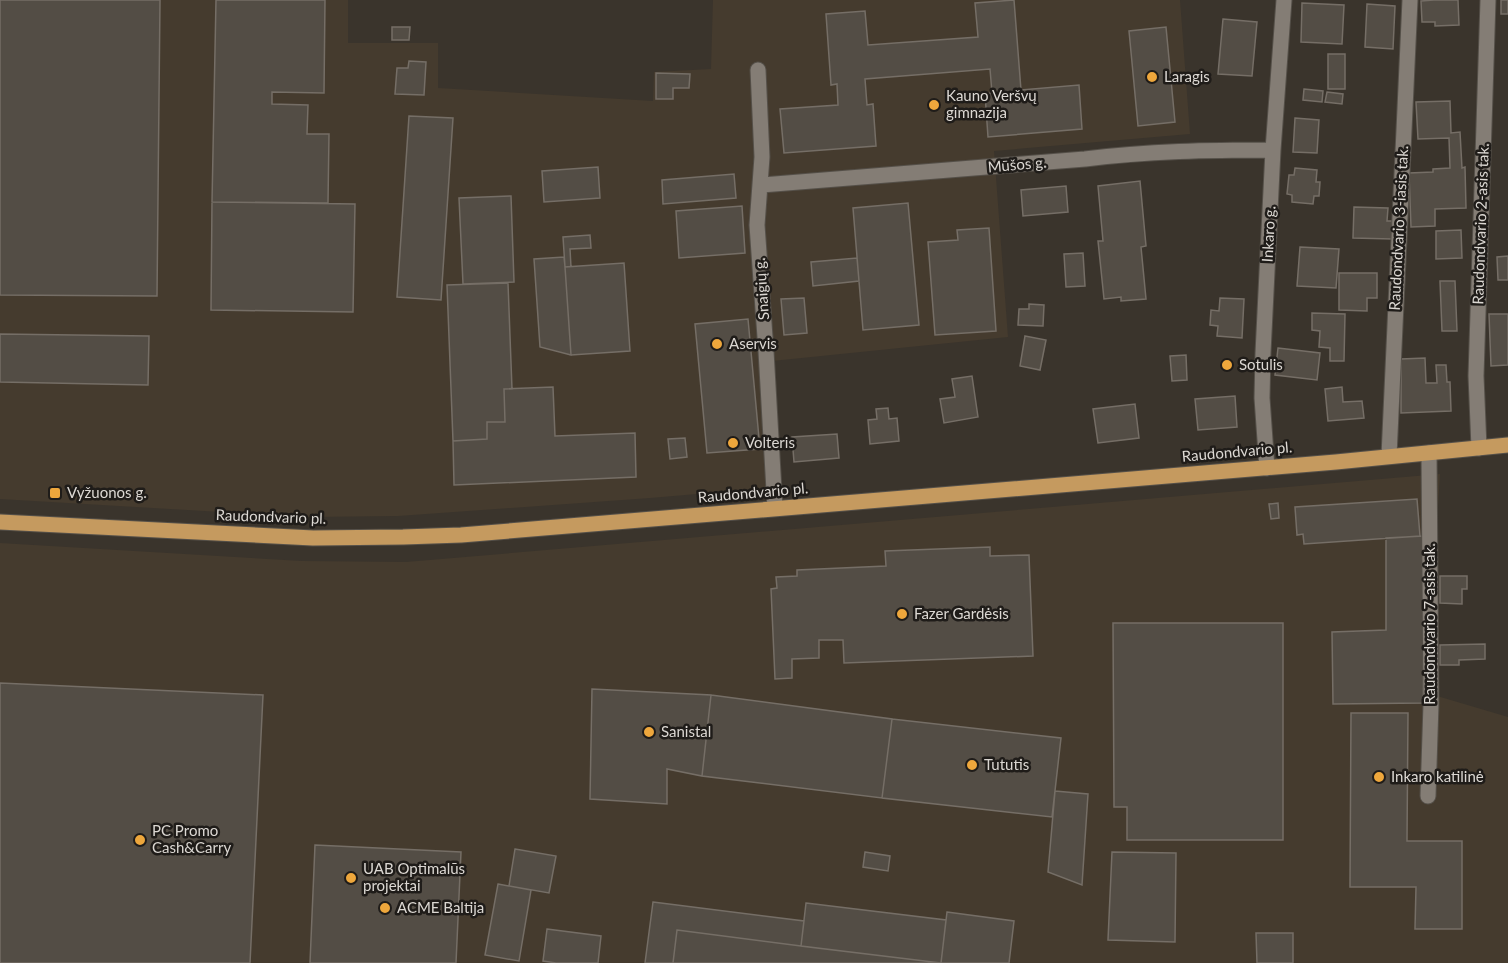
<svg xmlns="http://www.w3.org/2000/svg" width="1508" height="963" font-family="Lato,sans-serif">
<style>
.built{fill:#453b2e}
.building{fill:#534d45;stroke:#756e66;stroke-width:1.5}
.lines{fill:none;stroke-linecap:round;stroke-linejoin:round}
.minor-casing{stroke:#555049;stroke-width:17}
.major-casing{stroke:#555049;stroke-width:17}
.minor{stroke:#847d75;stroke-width:15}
.major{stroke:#c59a5f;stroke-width:15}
.poi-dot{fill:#eea73c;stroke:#1f1c19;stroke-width:2}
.labels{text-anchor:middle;stroke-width:5;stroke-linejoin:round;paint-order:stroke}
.poi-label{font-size:15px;fill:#dcd8d3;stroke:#1f1c19;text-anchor:start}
.street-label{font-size:15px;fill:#dcd8d3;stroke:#1f1c19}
</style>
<rect width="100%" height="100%" fill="#3a342c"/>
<path class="built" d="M 0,0 L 348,0 L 348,43 L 438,43 L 438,88 L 653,101 L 654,72 L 711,69 L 713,0 L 1180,0 L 1190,134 L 994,151 L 1008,337 L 761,362 L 767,488 L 650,498 L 398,516 L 306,517 L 0,499 Z
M 1440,474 L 1427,693 L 1508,717 L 1508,963 L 0,963 L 0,543 L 302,561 L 406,562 Z"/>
<path class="building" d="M 0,0 L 160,0 L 157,296 L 0,295 Z
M 216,0 L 325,0 L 324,93 L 272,92 L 272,104 L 308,105 L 307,134 L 329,134 L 328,203 L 212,202 Z
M 1014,0 L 1021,90 L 1079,85 L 1082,129 L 988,137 L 985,94 L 992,93 L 990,69 L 865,79 L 867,105 L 873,104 L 876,146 L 784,153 L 780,109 L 838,105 L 837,84 L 831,85 L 826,14 L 865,11 L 868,45 L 978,37 L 975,3 Z
M 1434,0 L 1458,0 L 1459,25 L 1435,26 L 1435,22 L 1422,22 L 1421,1 Z
M 1501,0 L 1508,0 L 1508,14 L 1501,14 Z
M 1302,3 L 1344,5 L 1342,44 L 1301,42 Z
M 1367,4 L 1395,6 L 1393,49 L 1365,47 Z
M 1223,19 L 1257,22 L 1252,76 L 1218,74 Z
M 392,27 L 410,27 L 409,40 L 392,40 Z
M 1166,27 L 1175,122 L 1138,126 L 1129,31 Z
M 1328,54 L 1345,54 L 1345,89 L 1328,89 Z
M 409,61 L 426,62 L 424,95 L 395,94 L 397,68 L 408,68 Z
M 656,73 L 690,74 L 689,88 L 673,88 L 673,99 L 656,99 Z
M 1304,89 L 1323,91 L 1322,102 L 1303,100 Z
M 1327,92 L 1343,94 L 1342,104 L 1325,102 Z
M 1450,101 L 1451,133 L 1460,132 L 1462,168 L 1465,167 L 1466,208 L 1435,209 L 1435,226 L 1411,227 L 1409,173 L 1433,172 L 1433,169 L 1450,168 L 1449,138 L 1418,139 L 1416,102 Z
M 409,116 L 453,118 L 441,300 L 397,297 Z
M 1295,118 L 1319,120 L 1317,153 L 1293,152 Z
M 598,167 L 600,198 L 544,202 L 542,171 Z
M 1295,168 L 1317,170 L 1316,182 L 1320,182 L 1319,196 L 1314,196 L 1313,204 L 1292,202 L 1292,195 L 1287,194 L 1289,175 L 1294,175 Z
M 734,174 L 736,198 L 663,204 L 662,180 Z
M 1140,181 L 1146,246 L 1141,247 L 1146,299 L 1121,301 L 1121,297 L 1104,299 L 1098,241 L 1103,241 L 1098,186 Z
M 1066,186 L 1068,212 L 1023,216 L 1021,190 Z
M 511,196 L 514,282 L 463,284 L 459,198 Z
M 212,202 L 355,204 L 353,312 L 211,310 Z
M 908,203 L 919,325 L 863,330 L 853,208 Z
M 742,206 L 745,253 L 679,258 L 676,211 Z
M 1354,207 L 1388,208 L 1387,221 L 1392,221 L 1392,239 L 1353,238 Z
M 989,228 L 996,331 L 935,335 L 928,242 L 958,240 L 957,230 Z
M 1461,230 L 1462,258 L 1436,259 L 1436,231 Z
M 590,235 L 591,248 L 570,249 L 571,267 L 565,267 L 563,237 Z
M 1300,247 L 1339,249 L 1336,288 L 1297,286 Z
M 1083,253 L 1085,286 L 1066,287 L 1064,254 Z
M 1508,256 L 1508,280 L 1498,280 L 1497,257 Z
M 564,257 L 565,267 L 571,355 L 540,347 L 534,259 Z
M 857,258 L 859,281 L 813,286 L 811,262 Z
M 624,263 L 630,351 L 571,355 L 565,267 Z
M 1339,273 L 1377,273 L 1377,298 L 1367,298 L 1367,311 L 1339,310 Z
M 1440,281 L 1455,281 L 1457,331 L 1442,331 Z
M 508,283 L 512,389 L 504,389 L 505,422 L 487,422 L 487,439 L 453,441 L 447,285 Z
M 804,298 L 807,333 L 784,335 L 781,299 Z
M 1220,298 L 1244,299 L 1242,338 L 1217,336 L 1218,326 L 1210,325 L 1211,310 L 1219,311 Z
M 1029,304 L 1044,305 L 1043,326 L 1018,325 L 1019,309 L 1029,309 Z
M 1312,313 L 1345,314 L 1344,361 L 1330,361 L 1330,348 L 1319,347 L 1320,331 L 1312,330 Z
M 1489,314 L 1508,314 L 1508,365 L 1491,366 Z
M 748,319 L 760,449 L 707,453 L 695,324 Z
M 0,334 L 149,336 L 148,385 L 0,382 Z
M 1025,336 L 1046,340 L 1040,370 L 1020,366 Z
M 1278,348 L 1320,353 L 1317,380 L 1275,375 Z
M 1186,355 L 1187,380 L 1172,381 L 1170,356 Z
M 1425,358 L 1426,383 L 1437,383 L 1436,365 L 1446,365 L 1447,382 L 1450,382 L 1451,411 L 1401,413 L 1401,359 Z
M 972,376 L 978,417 L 944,423 L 940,399 L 955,397 L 952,379 Z
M 553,387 L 555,436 L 635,433 L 636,477 L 454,485 L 453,441 L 487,439 L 487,422 L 505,422 L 504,389 Z
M 1342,387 L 1343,402 L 1362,401 L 1364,418 L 1328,421 L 1325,389 Z
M 1235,396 L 1237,427 L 1198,430 L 1195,399 Z
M 1135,404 L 1139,438 L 1098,443 L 1093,409 Z
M 888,408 L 889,419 L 897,418 L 899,441 L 870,444 L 868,420 L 877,419 L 876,409 Z
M 837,434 L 839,458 L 794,462 L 792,437 Z
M 685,438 L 687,457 L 670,459 L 668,439 Z
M 1417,499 L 1420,536 L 1304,544 L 1303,534 L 1297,535 L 1295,507 Z
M 1278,503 L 1279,518 L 1271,519 L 1269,504 Z
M 1424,536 L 1423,703 L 1333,704 L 1332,632 L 1386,630 L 1386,538 Z
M 990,547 L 990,556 L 1029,555 L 1033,656 L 844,663 L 843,640 L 819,640 L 819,658 L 792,659 L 792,678 L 775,679 L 771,589 L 777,588 L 776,577 L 797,576 L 797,570 L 886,566 L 885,551 Z
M 1440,576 L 1467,576 L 1467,589 L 1462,589 L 1462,604 L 1440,603 Z
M 1113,623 L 1283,623 L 1283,840 L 1127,840 L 1127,807 L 1114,807 Z
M 1485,644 L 1485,659 L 1459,660 L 1459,665 L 1440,665 L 1440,645 Z
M 0,683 L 263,695 L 250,963 L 0,963 Z
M 592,689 L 711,695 L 702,776 L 667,769 L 667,804 L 590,799 Z
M 711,695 L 892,719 L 882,798 L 702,776 Z
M 1351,713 L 1408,713 L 1407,841 L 1462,841 L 1462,929 L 1415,929 L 1416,887 L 1350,887 Z
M 892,719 L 1061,738 L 1052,817 L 882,798 Z
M 1055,791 L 1088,794 L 1082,885 L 1048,872 Z
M 315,845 L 461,852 L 456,963 L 310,963 Z
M 515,849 L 556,856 L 549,893 L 509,886 Z
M 865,852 L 890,856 L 888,871 L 863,867 Z
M 1112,852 L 1176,853 L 1175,942 L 1108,940 Z
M 498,884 L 531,890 L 519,961 L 485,955 Z
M 653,902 L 804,921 L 801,946 L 677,930 L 673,963 L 645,963 Z
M 806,903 L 946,920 L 941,963 L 801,946 Z
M 947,912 L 1014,921 L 1009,963 L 941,963 Z
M 547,929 L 601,936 L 598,963 L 556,963 L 543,961 Z
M 677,930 L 801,946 L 941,963 L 673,963 Z
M 1256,933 L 1293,933 L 1293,963 L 1257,963 Z"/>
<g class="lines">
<g class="minor-casing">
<path id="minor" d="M 758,70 L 762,157 L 757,225 L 766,351 L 775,508
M 761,185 L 1085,159 C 1148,151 1210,150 1273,150
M 1479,448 L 1476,376 L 1488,0
M 1389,456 L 1410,0
M 1267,468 L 1262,398 L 1263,353 L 1273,150 L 1284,0
M 1428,796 L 1431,704 L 1429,453"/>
</g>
<g class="major-casing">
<path id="major" d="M 0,522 L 313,538 L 403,537 L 461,535 L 1336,462 L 1508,445"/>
</g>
<use href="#minor" class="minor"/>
<use href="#major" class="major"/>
</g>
<g class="poi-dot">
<circle cx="1152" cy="77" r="6"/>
<circle cx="934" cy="105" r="6"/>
<circle cx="717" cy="344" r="6"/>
<circle cx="1227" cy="365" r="6"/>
<circle cx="733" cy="443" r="6"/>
<rect x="49" y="487" width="12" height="12" rx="3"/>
<circle cx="902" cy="614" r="6"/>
<circle cx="649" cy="732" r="6"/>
<circle cx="972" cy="765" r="6"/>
<circle cx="1379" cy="777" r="6"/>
<circle cx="140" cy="840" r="6"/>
<circle cx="351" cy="878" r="6"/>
<circle cx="385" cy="908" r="6"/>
</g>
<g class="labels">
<g class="poi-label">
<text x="1164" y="82">Laragis</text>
<text x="946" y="101">Kauno Veršvų<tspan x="946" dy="17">gimnazija</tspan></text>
<text x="729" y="349">Aservis</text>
<text x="1239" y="370">Sotulis</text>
<text x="745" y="448">Volteris</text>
<text x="67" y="498">Vyžuonos g.</text>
<text x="914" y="619">Fazer Gardėsis</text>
<text x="661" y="737">Sanistal</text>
<text x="984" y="770">Tututis</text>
<text x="1391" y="782">Inkaro katilinė</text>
<text x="152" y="836">PC Promo<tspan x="152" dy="17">Cash&amp;Carry</tspan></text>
<text x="363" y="874">UAB Optimalūs<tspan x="363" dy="17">projektai</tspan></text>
<text x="397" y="913">ACME Baltija</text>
</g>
<g class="street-label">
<text transform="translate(1017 165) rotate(-5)" y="5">Mūšos g.</text>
<text transform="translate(1481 224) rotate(-88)" y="5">Raudondvario 2-asis tak.</text>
<text transform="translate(1399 228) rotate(-87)" y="5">Raudondvario 3-iasis tak.</text>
<text transform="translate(1269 234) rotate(-87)" y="5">Inkaro g.</text>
<text transform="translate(762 289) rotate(-94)" y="5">Snaigių g.</text>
<text transform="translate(1237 452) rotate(-5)" y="5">Raudondvario pl.</text>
<text transform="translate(753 493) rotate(-5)" y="5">Raudondvario pl.</text>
<text transform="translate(271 517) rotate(2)" y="5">Raudondvario pl.</text>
<text transform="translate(1430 624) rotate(-90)" y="5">Raudondvario 7-asis tak.</text>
</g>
</g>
</svg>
